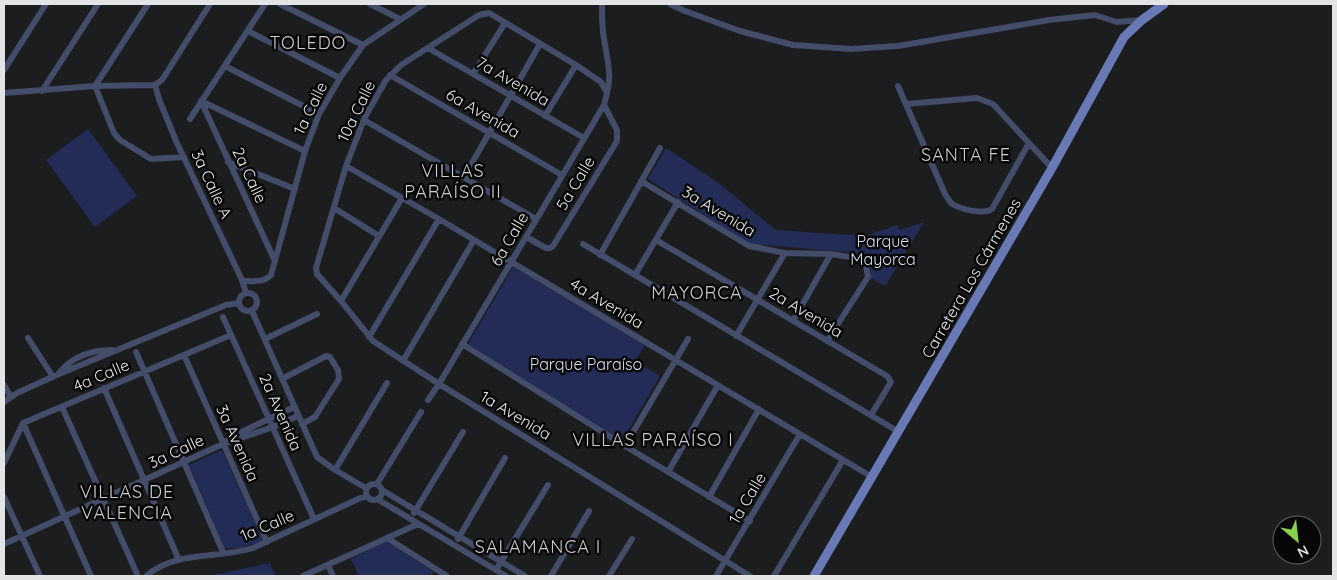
<svg xmlns="http://www.w3.org/2000/svg" width="1337" height="580" font-family="Quicksand,sans-serif">
<style>
.green{fill:#222c57}
.lines{fill:none;stroke-linecap:round;stroke-linejoin:round}
.minor{stroke:#434c69;stroke-width:6}
.major{stroke:#6879b6;stroke-width:9}
.labels{text-anchor:middle;stroke-width:5;stroke-linejoin:round;paint-order:stroke}
.street-label{font-size:16px;fill:#e3e4e5;stroke:#070708}
.park-label{font-size:16px;fill:#d7def2;stroke:#070708}
.neighbourhood-label{font-size:18px;letter-spacing:1px;fill:#cdced1;stroke:#070708}
</style>
<rect width="100%" height="100%" fill="#1c1d1f"/>
<path class="green" d="M 88,129 L 137,196 L 95,227 L 46,160 Z
M 666,148 L 716,181 L 776,230 L 865,236 L 897,225 L 900,230 L 924,222 L 885,286 L 870,278 C 873,259 862,256 847,252 L 750,244 L 648,179 Z
M 513,267 L 645,345 L 635,361 L 660,376 L 622,441 L 468,344 Z
M 222,450 L 263,541 L 241,548 L 225,548 L 189,465 Z
M 386,541 L 434,572 L 431,576 L 359,576 L 351,559 Z
M 270,563 L 276,576 L 208,576 Z"/>
<g class="lines">
<path class="minor" d="M 148,4 L 95,86 L 114,133 L 120,140 L 151,159 L 184,157
M 280,4 L 363,45
M 370,4 L 400,19
M 602,4 C 602,13 602,22 603,31 C 605,52 613,73 607,93
M 670,4 L 685,11 L 740,31 L 793,45 L 851,49 L 898,46 L 1049,20 L 1095,15 L 1117,22 L 1142,20
M 248,31 L 340,78
M 428,48 L 584,138
M 225,66 L 319,114
M 4,70 L 46,4
M 473,74 L 505,23
M 390,75 L 562,175
M 155,85 L 159,99 L 176,141 L 242,280 L 246,293
M 155,85 L 162,80 L 210,4
M 898,86 L 945,194 C 947,197 949,201 952,204 C 961,209 983,215 992,209 L 1029,143
M 42,91 L 98,4
M 4,93 L 95,86 L 155,85
M 201,101 L 274,259
M 201,101 L 305,151
M 906,104 L 977,98 L 993,104 L 1052,168
M 545,116 L 576,65
M 190,119 L 265,4
M 364,120 L 536,219
M 228,162 L 295,189
M 346,166 L 439,219 L 872,477
M 464,177 L 540,44
M 641,181 L 749,246 L 785,253 L 831,254 L 856,258 L 866,265 L 868,277 L 827,341
M 334,208 L 379,236
M 526,237 L 546,248 L 550,248 L 553,246 L 617,141 L 617,130 L 604,105
M 656,240 L 887,376 L 891,382 L 871,415
M 583,244 L 899,432
M 600,255 L 660,148
M 635,275 L 678,202
M 242,281 C 252,281 264,283 271,275 L 305,151 L 319,114 L 340,78 L 363,45 L 424,4
M239 302a9 9 0 1 1 18 0a9 9 0 1 1-18 0Z
M 341,301 L 402,198
M 252,311 L 317,457 L 335,470 L 366,488
M 223,317 L 314,519
M 793,321 L 831,254
M 736,336 L 785,253
M 369,337 L 439,219
M 28,338 L 53,377
M 265,339 L 317,314
M 462,344 L 625,446 L 750,521
M 136,352 L 223,552
M 184,355 L 267,542
M 403,361 L 474,240
M 59,373 C 72,357 91,350 112,350
M 282,379 L 326,356 L 330,357 L 338,370 L 339,379 L 315,417 L 302,424
M 4,385 L 11,397
M 104,388 L 179,560
M 428,400 L 439,384 L 604,105 L 607,93 L 601,82 L 576,65 L 489,13 L 479,15 L 401,65 L 386,80 L 365,117 L 346,166 L 316,268 L 317,274 L 341,301 L 373,341 L 439,384 L 750,576
M 4,402 L 17,393 L 59,374 L 226,305 L 239,303
M 62,407 L 138,576
M 23,423 L 91,576
M 224,443 L 231,437 L 294,407
M 625,446 L 688,339
M 4,463 L 23,423 L 231,335
M 335,470 L 387,383
M 668,472 L 718,385
M366 492a8 8 0 1 1 16 0a8 8 0 1 1-16 0Z
M 377,484 L 421,412
M 382,490 L 525,576
M 4,497 L 40,576
M 709,497 L 759,409
M 377,499 L 506,576
M 414,513 L 463,432
M 387,538 L 447,576
M 458,539 L 505,458
M 4,544 L 223,444 L 273,427 L 298,416
M 328,565 L 333,576
M 496,570 L 548,485
M 146,576 C 176,550 218,559 253,548 L 358,499 L 367,496
M 303,576 L 418,524
M 551,576 L 589,511
M 609,576 L 632,539
M 716,576 L 800,434
M 774,576 L 843,460"/>
<path class="major" d="M 814,576 L 1052,168 L 1124,37 L 1142,20 L 1164,4"/>
</g>
<g class="labels">
<g class="street-label">
<text transform="translate(513 81) rotate(30)" y="6">7a Avenida</text>
<text transform="translate(310 108) rotate(-64)" y="6">1a Calle</text>
<text transform="translate(356 111) rotate(-64)" y="6">10a Calle</text>
<text transform="translate(483 113) rotate(30)" y="6">6a Avenida</text>
<text transform="translate(250 175) rotate(65)" y="6">2a Calle</text>
<text transform="translate(575 183) rotate(-59)" y="6">5a Calle</text>
<text transform="translate(212 184) rotate(65)" y="6">3a Calle A</text>
<text transform="translate(719 211) rotate(31)" y="6">3a Avenida</text>
<text transform="translate(509 239) rotate(-60)" y="6">6a Calle</text>
<text transform="translate(971 278) rotate(-60)" y="6">Carretera Los Cármenes</text>
<text transform="translate(607 303) rotate(31)" y="6">4a Avenida</text>
<text transform="translate(806 312) rotate(31)" y="6">2a Avenida</text>
<text transform="translate(101 375) rotate(-23)" y="6">4a Calle</text>
<text transform="translate(281 412) rotate(66)" y="6">2a Avenida</text>
<text transform="translate(516 415) rotate(31)" y="6">1a Avenida</text>
<text transform="translate(238 443) rotate(66)" y="6">3a Avenida</text>
<text transform="translate(176 451) rotate(-25)" y="6">3a Calle</text>
<text transform="translate(747 498) rotate(-59)" y="6">1a Calle</text>
<text transform="translate(267 525) rotate(-23)" y="6">1a Calle</text>
</g>
<g class="park-label">
<text x="883" y="247">Parque<tspan x="883" dy="18">Mayorca</tspan></text>
<text x="586" y="370">Parque Paraíso</text>
</g>
<g class="neighbourhood-label">
<text x="308" y="49">TOLEDO</text>
<text x="966" y="161">SANTA FE</text>
<text x="453" y="177">VILLAS<tspan x="453" dy="21">PARAÍSO II</tspan></text>
<text x="697" y="299">MAYORCA</text>
<text x="653" y="446">VILLAS PARAÍSO I</text>
<text x="127" y="498">VILLAS DE<tspan x="127" dy="21">VALENCIA</tspan></text>
<text x="538" y="553">SALAMANCA I</text>
</g>
</g>
<rect width="1337" height="580" fill="none" stroke="#e3e4e5" stroke-width="10"/>
<g transform="translate(1297 540) rotate(152)"><circle r="24" fill="#070708" stroke="#5f5f60"/>
<path d="M0-4L9 19L0 12L-9 19Z" fill="#88cf4a"/>
<text y="-8" font-size="14" font-weight="bold" text-anchor="middle" fill="#e3e4e5">N</text>
</g>
</svg>
